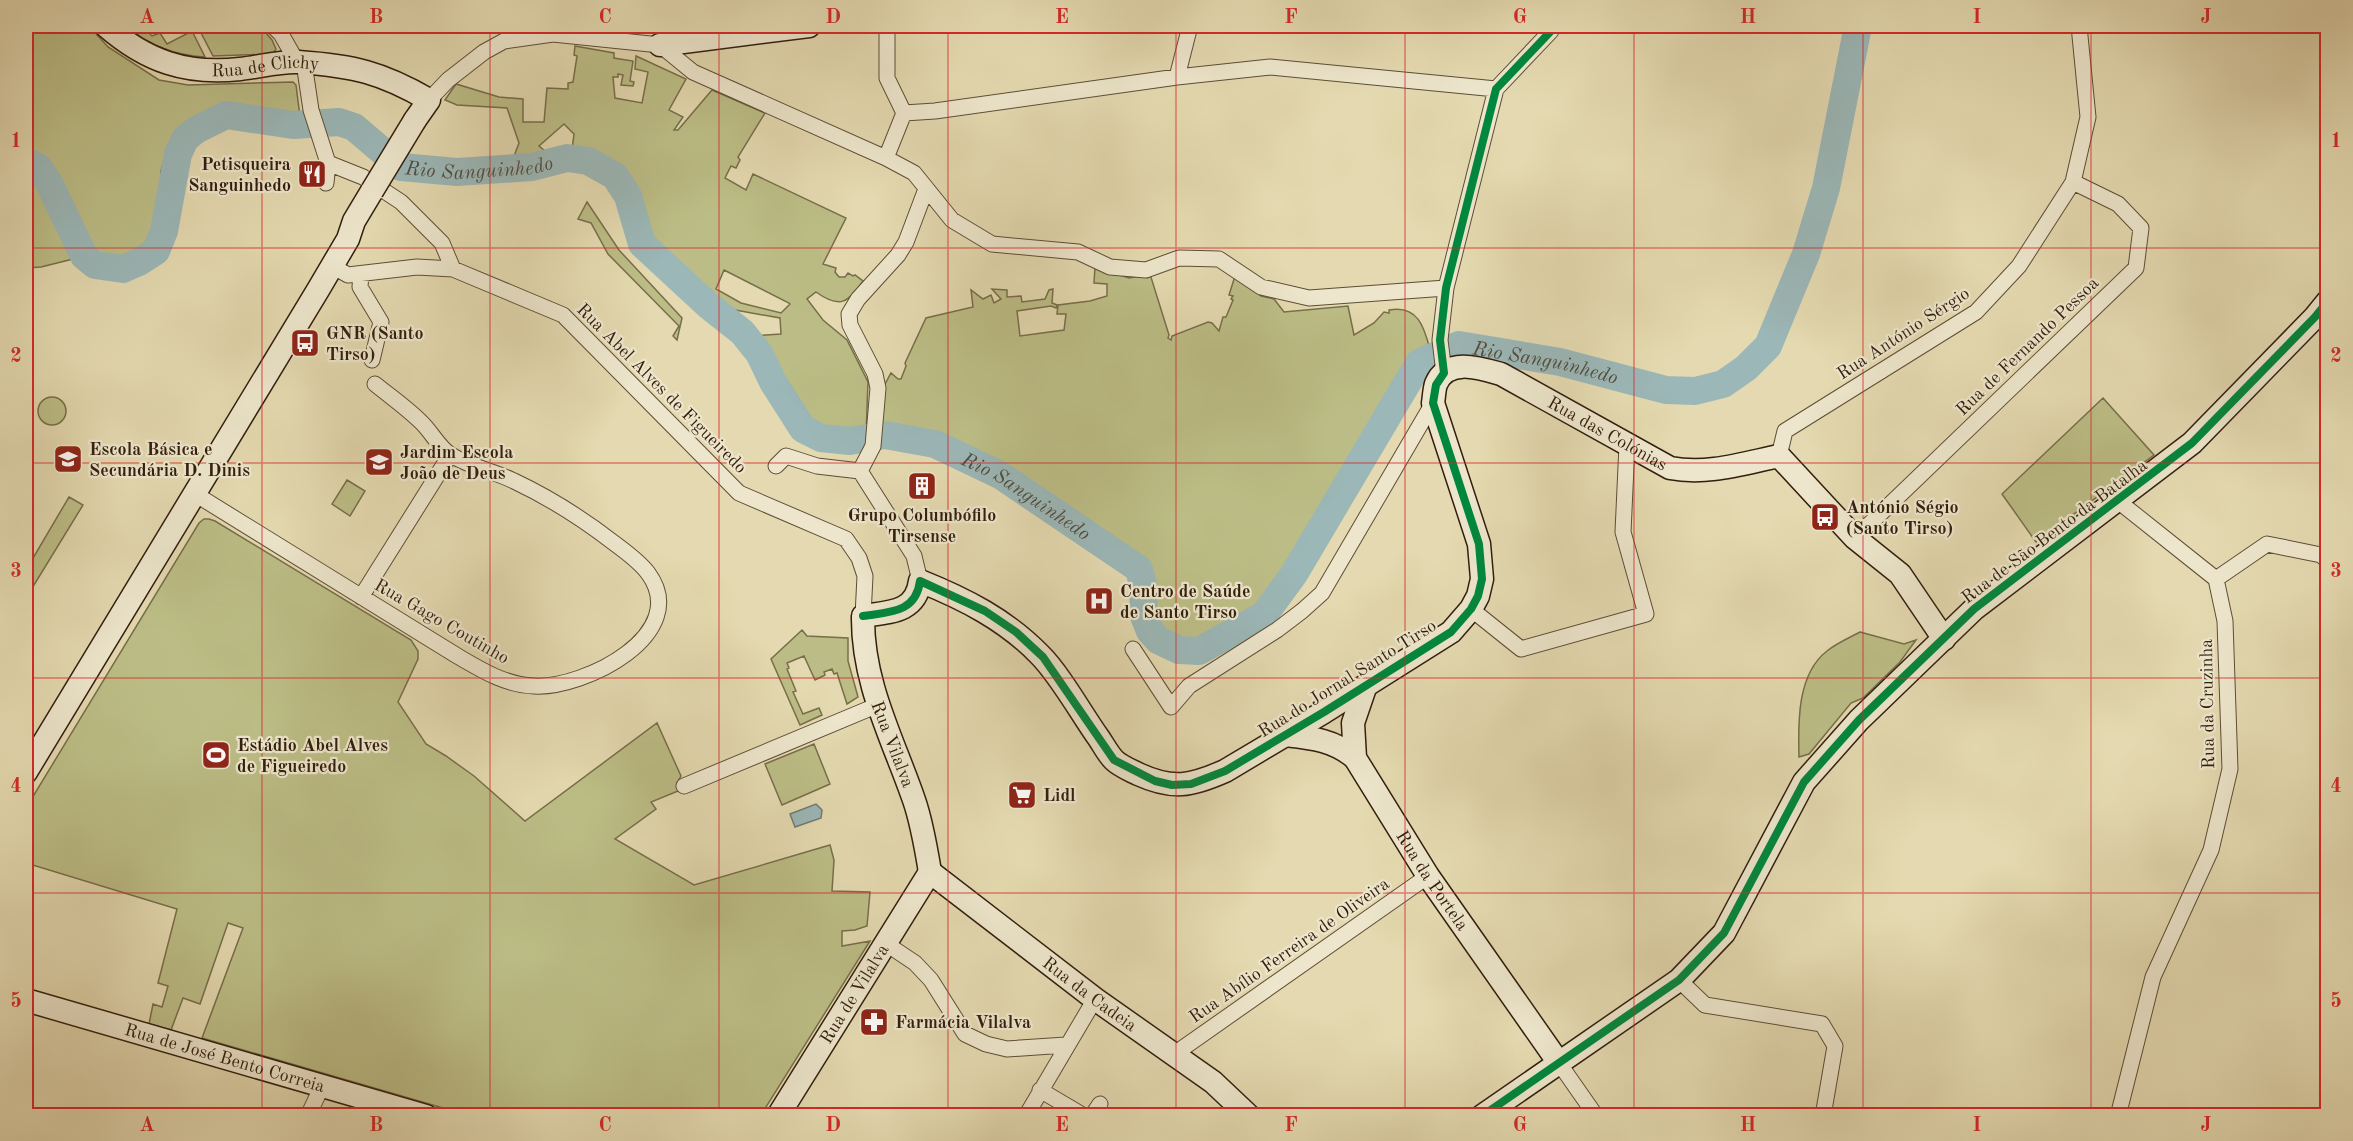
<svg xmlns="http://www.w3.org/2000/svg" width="2353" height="1141" font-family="'Old Standard TT',serif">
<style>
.green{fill:#bcbd86;stroke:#776e4a;stroke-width:1.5;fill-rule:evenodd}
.water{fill:#9bb7b7;stroke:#717a73;stroke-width:1.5}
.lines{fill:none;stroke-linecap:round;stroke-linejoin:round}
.river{stroke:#9bb7b7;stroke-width:28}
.street-casing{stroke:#5e4d36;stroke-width:17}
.secondary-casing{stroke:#321e0d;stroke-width:25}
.street{stroke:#ede6cc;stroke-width:15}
.secondary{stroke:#ede6cc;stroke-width:22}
.secondary-bridge-casing{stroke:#321e0d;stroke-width:25;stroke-linecap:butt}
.secondary-bridge{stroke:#ede6cc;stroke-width:22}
.cycleway-casing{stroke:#ede6cc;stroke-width:11}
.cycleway{stroke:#00873e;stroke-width:8}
.grid{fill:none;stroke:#d62828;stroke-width:1.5;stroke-opacity:0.55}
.labels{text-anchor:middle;stroke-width:4.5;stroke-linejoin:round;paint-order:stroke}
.street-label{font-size:18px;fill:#321e0d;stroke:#ede6cc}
.poi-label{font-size:18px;font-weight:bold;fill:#321e0d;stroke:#ede6cc;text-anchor:start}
.water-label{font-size:20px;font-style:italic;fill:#524c40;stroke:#ede6cc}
.neatline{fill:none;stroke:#d62828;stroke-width:2}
.grid-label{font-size:20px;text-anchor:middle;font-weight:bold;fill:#d62828}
</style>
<rect width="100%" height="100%" fill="#e4d9b0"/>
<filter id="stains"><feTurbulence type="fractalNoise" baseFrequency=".00333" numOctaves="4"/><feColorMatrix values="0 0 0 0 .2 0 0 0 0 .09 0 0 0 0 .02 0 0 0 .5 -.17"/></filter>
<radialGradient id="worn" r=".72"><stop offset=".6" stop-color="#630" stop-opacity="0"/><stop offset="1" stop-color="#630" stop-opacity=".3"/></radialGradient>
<path class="green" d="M 26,26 L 89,26 L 108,47 L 159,80 L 188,85 L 293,82 L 296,85 L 300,117 L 233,106 L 209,112 L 187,129 L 165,157 L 161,171 L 161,228 L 151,243 L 135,256 L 121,261 L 109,261 L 93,254 L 41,267 L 26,268 Z
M 126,26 L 142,26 L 152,36 L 160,33 L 167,44 L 192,31 L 205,57 C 175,55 149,46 126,26 Z
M 200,26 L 260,26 L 272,40 L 276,49 L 273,54 L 213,56 L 198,27 Z
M 575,46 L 614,53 L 614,58 L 633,61 L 630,81 L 634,82 L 633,86 L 621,85 L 623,75 L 618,74 L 618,77 L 613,77 L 615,98 L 642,103 L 648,72 L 635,69 L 636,56 L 686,79 L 669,110 L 683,117 L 674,130 L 678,130 L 712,90 L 765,113 L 738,157 L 740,160 L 736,168 L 731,166 L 725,178 L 746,190 L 753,174 L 846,218 L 823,264 L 836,268 L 835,272 L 839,277 L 845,277 L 848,273 L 853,276 L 855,275 L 863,281 C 848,303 840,309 816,292 L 807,299 L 823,320 L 847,340 L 868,382 L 866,435 L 850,438 L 824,435 L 804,426 L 777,382 L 763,353 L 746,332 L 713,306 L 645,241 L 636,208 L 615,171 L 597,159 L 572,150 L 574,134 L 564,124 L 539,146 L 550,155 L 540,160 L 511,164 L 519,143 L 507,108 L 457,105 L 445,100 L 456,84 L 499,97 L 523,99 L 523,122 L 544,122 L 547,88 L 568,89 L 568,83 L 573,82 L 577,56 L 574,55 ZM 724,270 L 789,303 L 790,304 L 781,313 L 741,303 L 716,289 ZM 724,308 L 780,318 L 781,334 L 753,336 Z
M 587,202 L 619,250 L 682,318 L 677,340 L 673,336 L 679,326 L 608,254 L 591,223 L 578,219 Z
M 1095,267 L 1129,278 L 1150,274 L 1169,335 L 1168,338 L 1171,340 L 1172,336 L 1208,322 L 1212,323 L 1219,331 L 1223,317 L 1226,317 L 1233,300 L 1231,299 L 1233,296 L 1229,295 L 1235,276 L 1261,296 L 1274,299 L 1284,312 L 1348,306 L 1354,335 L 1374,323 L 1384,312 L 1389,313 L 1389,310 C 1420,304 1425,331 1431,353 L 1415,363 L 1290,571 L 1261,613 L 1205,644 L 1185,648 L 1164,639 L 1154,631 L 1148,616 L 1147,585 L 1143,567 L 1002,472 L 936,441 L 880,432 L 884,386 L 891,373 L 898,379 L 901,379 L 906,366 L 905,363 L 926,318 L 973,307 L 971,290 L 983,299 L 991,295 L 994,303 L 1001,299 L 992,289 L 1007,290 L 1007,297 L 1021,296 L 1022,302 L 1045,299 L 1049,290 L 1053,289 L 1052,303 L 1057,305 L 1056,308 L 1051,306 L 1017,311 L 1020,336 L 1064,330 L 1066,314 L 1057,314 L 1058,305 L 1090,301 L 1107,296 L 1107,284 L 1094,283 Z
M38 411a14 14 0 1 1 28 0a14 14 0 1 1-28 0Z
M 2103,398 L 2154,455 L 2036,542 L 2002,494 Z
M 347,480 L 365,491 L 350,516 L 332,504 Z
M 69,497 L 83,505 L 26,598 L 26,570 Z
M 204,519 L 209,519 L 215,521 L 411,640 L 418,651 L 418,659 L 398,702 L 426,744 L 446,756 L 474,776 L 525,821 L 657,723 L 681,776 L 677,783 L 678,791 L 651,802 L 656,809 L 615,839 L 694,885 L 830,845 L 834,860 L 832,891 L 870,892 L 867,926 L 855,930 L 842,931 L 842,946 L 870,941 L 761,1115 L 467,1115 L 202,1038 L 243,928 L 228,923 L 200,1004 L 183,998 L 171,1030 L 149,1024 L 153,1004 L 162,1007 L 168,986 L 158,983 L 177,909 L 26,863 L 26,808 L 199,523 Z
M 802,630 L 807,636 L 848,638 L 848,661 L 858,697 L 847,704 L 837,673 L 834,674 L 832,669 L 824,672 L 825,675 L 815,680 L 804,656 L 787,663 L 789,668 L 787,669 L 796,691 L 793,692 L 803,714 L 819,708 L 822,715 L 800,725 L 771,659 Z
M 1860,632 L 1904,644 L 1916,640 L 1900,662 L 1863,698 L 1851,703 L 1809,754 L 1799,757 C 1798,723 1797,674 1827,651 C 1837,643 1849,638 1860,632 Z
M 814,744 L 830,784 L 782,805 L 765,764 Z"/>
<path class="water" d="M 816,804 L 822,810 L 821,818 L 795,827 L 790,814 Z"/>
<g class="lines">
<path class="river" id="s1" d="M 26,161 L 38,167 L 49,183 L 84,256 L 95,265 L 123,269 L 139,262 L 156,251 L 164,231 L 178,154 L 185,139 L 196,130 L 226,115 L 293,125 L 339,122 L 354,127 L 401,167 L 457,172 L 532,167 L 567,158 L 588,161 L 615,176 L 628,196 L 642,244 L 709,306 L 742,332 L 759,353 L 773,382 L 803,429 L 821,438 L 850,441 L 885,435 L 935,444 L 1000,475 L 1139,569 L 1143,585 L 1144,616 L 1150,631 L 1158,640 L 1179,650 L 1199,651 L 1264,615 L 1294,574 L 1419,363 L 1459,345 L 1560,362 L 1666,390 L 1695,391 L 1723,384 L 1746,368 L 1768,346 L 1806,254 L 1826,188 L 1858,26"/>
<g class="street-casing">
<path id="street" d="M 273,26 L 281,34 L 297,62
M 887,26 L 887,78 L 904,113 L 886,158 L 914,173 L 952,220 L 992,244 L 1078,252 L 1110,267 L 1146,270 L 1179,258 L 1219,259 L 1261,287 L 1309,298 L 1446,288
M 304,63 L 311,110 L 328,163 L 363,177 L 401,202 L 442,243 L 453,269
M 1177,77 L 1190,26
M 429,100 L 448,80 L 484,52 L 504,41 L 553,34 L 660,45 L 693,72 L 886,158
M 904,113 L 935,111 L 1177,77 L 1270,67 L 1496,89
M 326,183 L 328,163
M 332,266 L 348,275 L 417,267 L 453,269 L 563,315 L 739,493 L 846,539 L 859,558 L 865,576 L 863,616
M 361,274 L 360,287 L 381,322 L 372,360
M 1444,373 L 1440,340 L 1446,288 L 1496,89 L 1551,31 L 1551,26
M 1779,456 L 1785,431 L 1976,312 L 2019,266 L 2073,182 L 2088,117 L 2079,26
M 776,466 L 786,456 L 817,466 L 860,471
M 860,471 L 873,446 L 878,388 L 875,374 L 850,325 L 849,314 L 858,299 L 898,255 L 906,242 L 926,189
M 860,471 L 914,556 L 920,581
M 195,494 L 459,657 C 483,671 506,685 534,686 C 584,689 693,634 648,573 C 639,561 626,552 614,543 C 583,519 550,498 514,481 C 494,471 470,467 451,455 C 439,448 431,431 421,422 C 407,408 391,397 375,384
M 1855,538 L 2136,268 L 2141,228 L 2118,204 L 2073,182
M 2216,579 L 2267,544 L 2321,555 L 2328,561
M 361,597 L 450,455
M 1471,609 L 1521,649 L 1646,614 L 1623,532 L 1627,445
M 1133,649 L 1171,707 L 1189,686 L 1277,630 L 1302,611 L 1322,593 L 1433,403
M 684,786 L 878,705
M 885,943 L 915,963 L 931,980 L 965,1034 L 986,1044 L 1007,1049 L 1066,1045
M 1679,980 L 1705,1005 L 1822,1024 L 1835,1046 L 1823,1116
M 1173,1055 L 1428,876
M 1559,1063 L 1596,1116
M 1040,1090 L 1084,1116
M 308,1116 L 322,1086
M 1026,1116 L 1095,999
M 1092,1116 L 1100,1104
M 2118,1116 L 2153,977 L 2211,850 L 2230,769 L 2225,621 L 2216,579 L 2118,501"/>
</g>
<g class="secondary-casing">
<g id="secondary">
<path id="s2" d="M 106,26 C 146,61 186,75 240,69 C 259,67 280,61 299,62 C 353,66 381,72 429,100 L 415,120"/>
<path d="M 660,45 L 809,26"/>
<path id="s3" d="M 1366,685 L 1353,723 L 1355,758 L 1428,876 L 1559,1063"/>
<path d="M 1285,735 C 1312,738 1334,740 1355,758"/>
<path d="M 26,772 L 318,290 L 348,239 L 354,221 L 372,191"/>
<path id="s4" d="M 930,872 C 926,848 922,823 914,800 C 893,739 862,683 863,616 C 889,612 916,613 920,581 C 965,599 1006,620 1040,655 C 1060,675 1081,713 1098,737 C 1103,744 1108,754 1114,760 C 1120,766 1130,770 1138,774 C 1173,790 1191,786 1225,771 L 1324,712 L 1451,632 L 1471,609 L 1478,596 L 1482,579 L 1479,544 L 1433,403 C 1434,398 1434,390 1436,384 C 1447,357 1480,368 1501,374 L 1670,468 C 1707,475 1741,464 1779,456 L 1855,538 L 1900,574 L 1944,639"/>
<path id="s5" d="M 930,872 L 1095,999 L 1213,1082 L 1249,1116"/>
<path id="s6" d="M 26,1000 L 426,1116"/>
<path id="s7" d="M 778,1116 L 930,872"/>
<path d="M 1482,1116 L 1679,980 L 1724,933 L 1804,782 L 1859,720 L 1974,609 L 2192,443 L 2315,317 L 2328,301"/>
</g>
</g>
<use href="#street" class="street"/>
<use href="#secondary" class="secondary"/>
<g class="secondary-bridge-casing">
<path id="secondary-bridge" d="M 372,191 L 415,120"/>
</g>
<use href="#secondary-bridge" class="secondary-bridge"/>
<g class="cycleway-casing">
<path id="cycleway" d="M 863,616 C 889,612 916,613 920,581 L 985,611 L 1016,632 L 1043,657 L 1114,760 L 1155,781 L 1172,785 L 1191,784 L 1225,771 L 1324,712 L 1451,632 L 1471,609 L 1478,596 L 1482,579 L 1479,544 L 1433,403 L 1436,385 L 1444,373 L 1440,340 L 1446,288 L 1496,89 L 1551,31 L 1551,26
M 1482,1116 L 1679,980 L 1724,933 L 1804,782 L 1859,720 L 1974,609 L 2192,443 L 2315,317 L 2328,301"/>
</g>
<use href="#cycleway" class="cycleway"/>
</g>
<path class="grid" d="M 262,26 L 262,1116M 490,26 L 490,1116M 719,26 L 719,1116M 948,26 L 948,1116M 1176,26 L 1176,1116M 1405,26 L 1405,1116M 1634,26 L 1634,1116M 1863,26 L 1863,1116M 2091,26 L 2091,1116M 26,248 L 2328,248M 26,463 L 2328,463M 26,678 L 2328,678M 26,893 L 2328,893"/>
<defs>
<g id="restaurant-square" transform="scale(1.5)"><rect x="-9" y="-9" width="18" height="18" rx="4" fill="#8f2418" stroke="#ede6cc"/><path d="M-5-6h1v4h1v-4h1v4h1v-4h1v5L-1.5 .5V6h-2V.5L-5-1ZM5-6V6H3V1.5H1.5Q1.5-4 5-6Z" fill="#fff"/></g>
<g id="bus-square" transform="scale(1.5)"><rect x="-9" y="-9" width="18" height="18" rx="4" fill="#8f2418" stroke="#ede6cc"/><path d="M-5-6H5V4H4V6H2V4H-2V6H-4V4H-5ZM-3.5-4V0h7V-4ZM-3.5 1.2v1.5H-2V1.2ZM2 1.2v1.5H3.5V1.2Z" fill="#fff"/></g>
<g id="school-square" transform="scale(1.5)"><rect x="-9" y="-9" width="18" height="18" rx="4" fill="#8f2418" stroke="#ede6cc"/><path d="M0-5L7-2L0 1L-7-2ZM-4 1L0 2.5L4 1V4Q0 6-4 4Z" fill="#fff"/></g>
<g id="building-square" transform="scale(1.5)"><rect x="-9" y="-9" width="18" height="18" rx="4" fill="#8f2418" stroke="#ede6cc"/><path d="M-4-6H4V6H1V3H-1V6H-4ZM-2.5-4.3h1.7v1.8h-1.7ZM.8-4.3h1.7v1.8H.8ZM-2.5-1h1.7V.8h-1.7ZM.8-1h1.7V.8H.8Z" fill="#fff"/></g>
<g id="hospital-square" transform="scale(1.5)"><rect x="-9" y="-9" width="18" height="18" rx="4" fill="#8f2418" stroke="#ede6cc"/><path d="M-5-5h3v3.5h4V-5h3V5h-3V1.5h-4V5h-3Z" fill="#fff"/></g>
<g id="stadium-square" transform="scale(1.5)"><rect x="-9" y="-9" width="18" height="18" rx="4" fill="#8f2418" stroke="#ede6cc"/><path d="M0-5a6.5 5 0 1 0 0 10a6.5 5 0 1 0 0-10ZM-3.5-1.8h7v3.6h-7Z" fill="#fff"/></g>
<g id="supermarket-square" transform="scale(1.5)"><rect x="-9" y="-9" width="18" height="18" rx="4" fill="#8f2418" stroke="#ede6cc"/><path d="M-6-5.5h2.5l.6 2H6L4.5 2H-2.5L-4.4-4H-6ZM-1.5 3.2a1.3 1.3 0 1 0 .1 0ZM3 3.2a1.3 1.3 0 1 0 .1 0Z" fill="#fff"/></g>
<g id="pharmacy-square" transform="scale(1.5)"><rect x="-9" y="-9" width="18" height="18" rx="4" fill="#8f2418" stroke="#ede6cc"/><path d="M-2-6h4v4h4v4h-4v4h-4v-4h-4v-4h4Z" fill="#fff"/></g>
</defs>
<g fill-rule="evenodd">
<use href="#restaurant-square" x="312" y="174"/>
<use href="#bus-square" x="305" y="343"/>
<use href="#school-square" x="68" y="459"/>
<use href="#school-square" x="379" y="462"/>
<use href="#building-square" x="922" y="486"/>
<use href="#bus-square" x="1825" y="517"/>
<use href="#hospital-square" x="1099" y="601"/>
<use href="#stadium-square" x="216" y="755"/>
<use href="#supermarket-square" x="1022" y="795"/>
<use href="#pharmacy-square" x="874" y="1022"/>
</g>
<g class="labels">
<g class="street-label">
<text dy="6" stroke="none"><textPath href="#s2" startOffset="171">Rua de Clichy</textPath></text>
<text transform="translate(1903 333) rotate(-33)" y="6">Rua António Sérgio</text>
<text transform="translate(2027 346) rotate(-44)" y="6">Rua de Fernando Pessoa</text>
<text transform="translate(662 388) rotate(45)" y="6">Rua Abel Alves de Figueiredo</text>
<text dy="6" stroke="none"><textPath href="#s4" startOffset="1455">Rua das Colónias</textPath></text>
<text transform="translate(2054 531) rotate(-37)" y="6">Rua de São Bento da Batalha</text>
<text transform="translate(442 621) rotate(30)" y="6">Rua Gago Coutinho</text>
<text transform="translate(1347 678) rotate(-32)" y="6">Rua do Jornal Santo Tirso</text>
<text transform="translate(2207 704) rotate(-91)" y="6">Rua da Cruzinha</text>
<text transform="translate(893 744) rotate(69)" y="6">Rua Vilalva</text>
<text dy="6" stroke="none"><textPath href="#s3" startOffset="220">Rua da Portela</textPath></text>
<text transform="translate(1289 950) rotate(-35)" y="6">Rua Abílio Ferreira de Oliveira</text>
<text dy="6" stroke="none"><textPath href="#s5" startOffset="201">Rua da Cadeia</textPath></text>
<text dy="6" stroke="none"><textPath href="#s7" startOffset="144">Rua de Vilalva</textPath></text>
<text dy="6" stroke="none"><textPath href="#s6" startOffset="207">Rua de José Bento Correia</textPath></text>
</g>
<g class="poi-label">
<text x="291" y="170" text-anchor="end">Petisqueira<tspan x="291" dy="21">Sanguinhedo</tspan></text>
<text x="326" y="339">GNR (Santo<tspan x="326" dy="21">Tirso)</tspan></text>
<text x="89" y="455">Escola Básica e<tspan x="89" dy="21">Secundária D. Dinis</tspan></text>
<text x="400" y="458">Jardim Escola<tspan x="400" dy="21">João de Deus</tspan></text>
<text x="1846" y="513">António Ségio<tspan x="1846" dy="21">(Santo Tirso)</tspan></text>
<text x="922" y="521" text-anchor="middle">Grupo Columbófilo<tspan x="922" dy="21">Tirsense</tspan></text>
<text x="1120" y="597">Centro de Saúde<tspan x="1120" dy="21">de Santo Tirso</tspan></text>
<text x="237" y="751">Estádio Abel Alves<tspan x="237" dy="21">de Figueiredo</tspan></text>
<text x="1043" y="801">Lidl</text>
<text x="895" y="1028">Farmácia Vilalva</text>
</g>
<g class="water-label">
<text dy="7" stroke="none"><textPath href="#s1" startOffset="628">Rio Sanguinhedo</textPath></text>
<text dy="7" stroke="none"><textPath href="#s1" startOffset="2088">Rio Sanguinhedo</textPath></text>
<text dy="7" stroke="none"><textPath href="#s1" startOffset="1332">Rio Sanguinhedo</textPath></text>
</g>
</g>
<rect width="2353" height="1141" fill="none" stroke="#e4d9b0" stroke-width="66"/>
<rect x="33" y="33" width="2287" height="1075" class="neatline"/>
<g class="grid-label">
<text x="147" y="23">A</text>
<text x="376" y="23">B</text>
<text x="605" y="23">C</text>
<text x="833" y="23">D</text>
<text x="1062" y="23">E</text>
<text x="1291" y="23">F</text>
<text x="1520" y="23">G</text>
<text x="1748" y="23">H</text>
<text x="1977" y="23">I</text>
<text x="2206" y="23">J</text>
<text x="16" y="147">1</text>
<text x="2336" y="147">1</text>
<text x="16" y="362">2</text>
<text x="2336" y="362">2</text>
<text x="16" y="577">3</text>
<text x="2336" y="577">3</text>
<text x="16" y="792">4</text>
<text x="2336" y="792">4</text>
<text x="16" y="1007">5</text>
<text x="2336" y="1007">5</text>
<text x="147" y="1131">A</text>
<text x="376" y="1131">B</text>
<text x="605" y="1131">C</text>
<text x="833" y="1131">D</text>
<text x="1062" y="1131">E</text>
<text x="1291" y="1131">F</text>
<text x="1520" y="1131">G</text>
<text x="1748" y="1131">H</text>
<text x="1977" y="1131">I</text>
<text x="2206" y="1131">J</text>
</g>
<rect width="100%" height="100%" filter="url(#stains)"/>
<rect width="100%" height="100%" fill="url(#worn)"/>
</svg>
